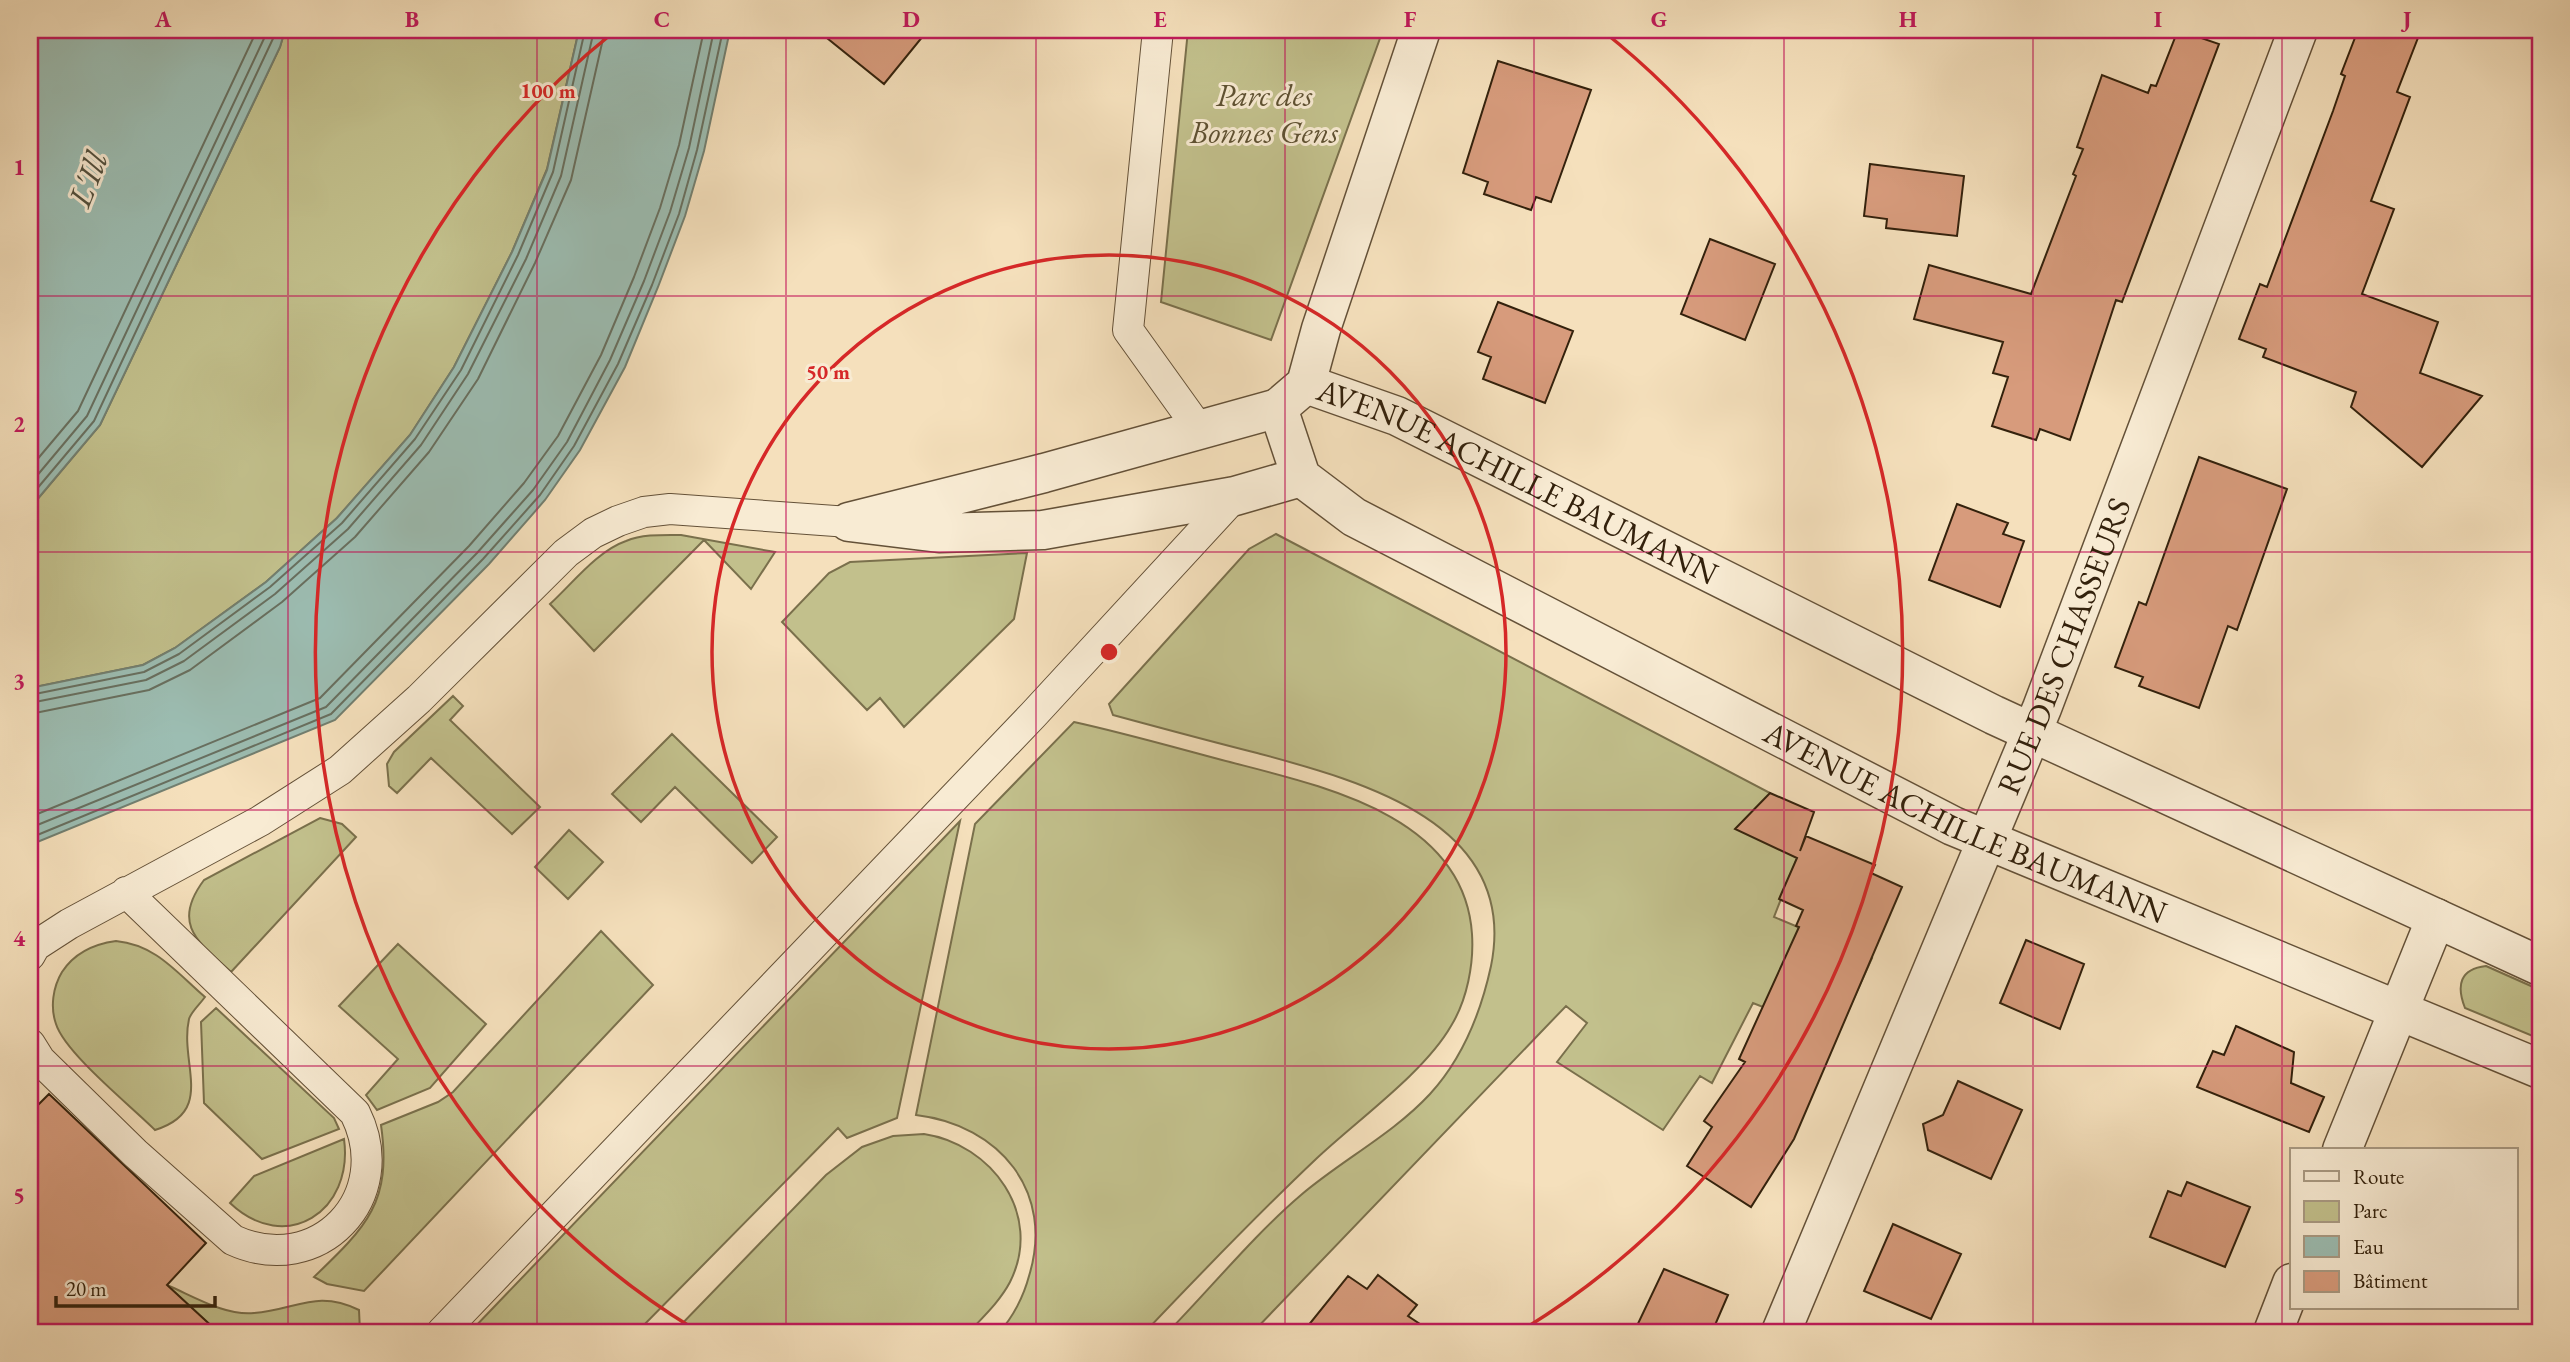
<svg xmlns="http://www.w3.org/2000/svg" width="2570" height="1362" font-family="'EB Garamond',serif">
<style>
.green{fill:#c2c08c;stroke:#7a704c;stroke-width:2}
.water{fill:#9cbdb2;stroke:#727f70;stroke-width:2}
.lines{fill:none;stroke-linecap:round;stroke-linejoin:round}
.shore{stroke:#686f5f;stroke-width:2}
.building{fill:#d79b7c;stroke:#33210c;stroke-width:2}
.service-casing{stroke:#645138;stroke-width:32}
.minor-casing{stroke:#645138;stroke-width:41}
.service{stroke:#f8ebd3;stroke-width:30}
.minor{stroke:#f8ebd3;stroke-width:38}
.grid{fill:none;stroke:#c2185b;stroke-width:2;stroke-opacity:0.55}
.ring{fill:none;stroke:#d62828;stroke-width:3.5}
.labels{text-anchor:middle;stroke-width:6;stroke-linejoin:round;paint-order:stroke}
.park-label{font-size:32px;font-style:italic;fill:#5e5132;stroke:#f8ebd3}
.street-label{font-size:32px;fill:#33210c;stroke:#f8ebd3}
.water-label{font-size:33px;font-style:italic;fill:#52503e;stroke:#f8ebd3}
.centre{fill:#d62828;stroke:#f8ebd3;stroke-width:3.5}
.ring-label{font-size:21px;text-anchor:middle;font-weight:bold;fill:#d62828;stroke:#f8ebd3;stroke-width:6;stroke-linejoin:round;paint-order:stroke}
.neatline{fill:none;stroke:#c2185b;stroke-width:2.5}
.grid-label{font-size:23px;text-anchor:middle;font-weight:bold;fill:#c2185b}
</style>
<rect width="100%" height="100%" fill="#f5e0bc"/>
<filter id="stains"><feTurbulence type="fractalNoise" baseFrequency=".00286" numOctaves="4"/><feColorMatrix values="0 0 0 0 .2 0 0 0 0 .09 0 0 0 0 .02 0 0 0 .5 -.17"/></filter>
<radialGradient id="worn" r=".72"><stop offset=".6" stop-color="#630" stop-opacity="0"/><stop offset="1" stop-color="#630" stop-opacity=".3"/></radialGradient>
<path class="green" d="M 285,30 L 579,30 L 547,169 L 512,252 L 454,367 L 410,435 L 337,518 L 266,582 L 175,648 L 143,665 L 30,688 L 30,508 L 100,425 L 280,47 Z
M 1188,30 L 1383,30 L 1271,340 L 1161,302 Z
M 1276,534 L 1770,793 L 1797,858 L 1774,917 L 1872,958 L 1845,1018 L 1763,1007 L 1753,1003 L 1712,1083 L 1700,1076 L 1663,1130 L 1557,1062 L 1587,1023 L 1566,1006 L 1253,1332 L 1168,1332 C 1211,1288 1254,1235 1301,1195 C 1342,1160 1393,1134 1430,1094 C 1462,1059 1481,1012 1491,966 C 1520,823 1361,781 1257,753 C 1209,741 1161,728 1113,715 L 1109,704 L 1249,549 Z
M 681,535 L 775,552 L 751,589 L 704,540 L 594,651 L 550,604 C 572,584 597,551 626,541 C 643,534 663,535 681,535 Z
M 1027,553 L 1014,619 L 904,727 L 880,698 L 867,710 L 782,622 L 829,573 L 850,562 Z
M 453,696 L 463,706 L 450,720 L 540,807 L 512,834 L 431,758 L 397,793 L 389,786 L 387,764 L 394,752 Z
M 1074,722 C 1124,733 1173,747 1222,760 C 1317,785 1464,813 1472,934 C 1474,964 1467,1000 1451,1026 C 1424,1073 1356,1121 1316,1159 C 1257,1215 1201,1273 1145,1332 L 999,1332 C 1013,1318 1024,1295 1029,1276 C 1055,1192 1000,1125 916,1115 L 975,824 Z
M 672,734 L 777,837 L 752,863 L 675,787 L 641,822 L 612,794 Z
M 320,818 L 342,824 L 356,837 L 231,972 C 198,942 171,924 204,880 Z
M 960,821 L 897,1118 L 847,1138 L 838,1128 L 637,1332 L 470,1332 Z
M 569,830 L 603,862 L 568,899 L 535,867 Z
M 601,931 L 653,985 L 364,1291 L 327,1284 L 314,1277 C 367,1226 392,1202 381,1125 L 438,1102 L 453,1092 Z
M 116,941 C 156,945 176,972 205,997 C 200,1004 191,1012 189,1019 C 179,1064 216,1111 155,1130 C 131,1106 65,1053 56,1024 C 50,1007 53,987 62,972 C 75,952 94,944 116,941 Z
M 398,944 L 486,1024 L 430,1088 L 377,1110 L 366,1095 L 398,1059 L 339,1006 Z
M 2486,966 L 2540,990 L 2540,1039 L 2465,1008 C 2456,985 2460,969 2486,966 Z
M 216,1008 L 334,1118 L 339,1129 L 262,1159 L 204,1103 L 201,1022 Z
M 924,1134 C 991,1144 1044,1214 1010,1282 C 1000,1301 984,1316 969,1332 L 674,1332 L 826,1175 L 862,1147 L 893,1136 Z
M 344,1139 C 354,1211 286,1256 230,1203 L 254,1176 Z
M 167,1285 C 193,1296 225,1316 254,1313 C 296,1310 316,1289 359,1310 L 360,1332 L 218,1332 Z"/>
<path class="water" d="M 36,30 L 285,30 L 280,47 L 100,425 L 30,508 L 30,50 Z
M 579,30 L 730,30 L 704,151 L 685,216 L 658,287 L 625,367 L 580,450 L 545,500 L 489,564 L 335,720 L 30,845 L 30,688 L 143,665 L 175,648 L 266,582 L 337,518 L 410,435 L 454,367 L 512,252 L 547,170 Z"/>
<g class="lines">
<path class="shore" d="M 30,468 L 78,411 L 257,30
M 30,484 L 87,416 L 268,30
M 30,497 L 94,421 L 277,30
M 30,695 L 144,672 L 179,654 L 270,587 L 342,523 L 415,439 L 461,370 L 518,255 L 553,172 L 585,30
M 30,703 L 146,680 L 184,661 L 275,594 L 348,529 L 421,445 L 468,374 L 526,259 L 561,176 L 594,30
M 30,714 L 149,690 L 190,670 L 282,602 L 355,537 L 429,452 L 478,379 L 535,263 L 571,180 L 605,30
M 30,817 L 320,698 L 469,546 L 524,483 L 558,436 L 601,355 L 634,277 L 660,208 L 679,145 L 704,30
M 30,828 L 326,707 L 477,553 L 533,490 L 567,442 L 610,360 L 644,281 L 670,212 L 689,148 L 714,30
M 30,838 L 331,714 L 483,559 L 540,495 L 574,446 L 618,364 L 652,285 L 679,214 L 697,150 L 723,30"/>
</g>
<path class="building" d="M 817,30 L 928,30 L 884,84 Z
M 2178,30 L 2219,44 L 2122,302 L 2116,300 L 2070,440 L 2040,429 L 2036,440 L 1992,426 L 2008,377 L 1993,373 L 2003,342 L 1914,319 L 1929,265 L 2031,294 L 2076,176 L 2073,174 L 2083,149 L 2077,147 L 2102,75 L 2148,93 L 2151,85 L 2156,86 Z
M 2358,30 L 2421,30 L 2397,92 L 2410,97 L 2371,201 L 2394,209 L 2362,294 L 2438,322 L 2420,373 L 2482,396 L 2422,467 L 2351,407 L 2356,392 L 2263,357 L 2266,349 L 2239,339 L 2260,284 L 2267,287 L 2333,111 L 2345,76 L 2341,74 Z
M 1498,61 L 1591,90 L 1551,202 L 1536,197 L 1531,210 L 1484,194 L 1488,182 L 1463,173 Z
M 1870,164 L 1964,176 L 1957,236 L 1886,228 L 1887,219 L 1864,216 Z
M 1710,239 L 1775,264 L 1745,340 L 1681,314 Z
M 1498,302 L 1573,331 L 1545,403 L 1483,379 L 1491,357 L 1478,352 Z
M 2199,457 L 2287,489 L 2237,630 L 2228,626 L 2199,708 L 2139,686 L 2143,677 L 2115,667 L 2139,602 L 2146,605 Z
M 1957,504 L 2008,523 L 2003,534 L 2024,541 L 2000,607 L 1929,580 Z
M 1770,793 L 1814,812 L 1800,851 L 1806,836 L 1875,865 L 1871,873 L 1902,887 L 1794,1139 L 1751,1207 L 1687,1166 L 1712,1127 L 1704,1121 L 1745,1062 L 1739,1059 L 1799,927 L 1796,926 L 1803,910 L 1779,899 L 1797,858 L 1735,829 Z
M 2026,940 L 2084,964 L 2060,1029 L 2000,1003 Z
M 2236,1026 L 2294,1052 L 2291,1083 L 2324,1097 L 2309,1132 L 2197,1087 L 2213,1051 L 2224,1055 Z
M 1958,1081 L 2022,1110 L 1991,1179 L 1928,1150 L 1923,1124 L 1943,1115 Z
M 49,1094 L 206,1243 L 167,1285 L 218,1332 L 30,1332 L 30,1113 Z
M 2187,1182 L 2250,1207 L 2225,1267 L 2150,1237 L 2168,1191 L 2181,1196 Z
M 1893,1224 L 1961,1254 L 1931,1319 L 1864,1291 Z
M 1664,1269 L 1728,1295 L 1712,1332 L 1634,1332 Z
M 1378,1275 L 1417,1305 L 1408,1316 L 1432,1332 L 1303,1332 L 1348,1276 L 1367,1289 Z"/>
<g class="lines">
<g class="service-casing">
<path id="service" d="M 1158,30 L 1128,330 L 1199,429
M 30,955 L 35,946 L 69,924 L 260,821 L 340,770 L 419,699 L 566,553 L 593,533 L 618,521 L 644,512 L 670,509 L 849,522
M 30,1044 L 40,1060 L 135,1153 L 233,1240 C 318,1279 397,1197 355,1113 L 126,892
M 442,1332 L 1033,715 L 1235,496"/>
</g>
<g class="minor-casing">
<g id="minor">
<path id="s1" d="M 1421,30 L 1321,329 L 1306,384 L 1278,408 L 1301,477 L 1354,517 L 1953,826 L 2540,1069"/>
<path id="s2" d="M 1306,384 L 1397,416 L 1994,715 L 2540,966"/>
<path d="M 1278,408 L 1044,473 L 849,522 L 939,533 L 1043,530 L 1235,496 L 1301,477"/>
<path d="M 2342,1150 L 2436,918"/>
<path id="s3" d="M 1781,1332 L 2042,708 L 2298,30"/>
<path d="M 2273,1332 L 2292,1283"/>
</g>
</g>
<use href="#service" class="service"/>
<use href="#minor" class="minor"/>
</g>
<path class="grid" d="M 288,30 L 288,1332M 537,30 L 537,1332M 786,30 L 786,1332M 1036,30 L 1036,1332M 1285,30 L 1285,1332M 1534,30 L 1534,1332M 1784,30 L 1784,1332M 2033,30 L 2033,1332M 2282,30 L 2282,1332M 30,296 L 2540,296M 30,552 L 2540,552M 30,810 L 2540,810M 30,1066 L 2540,1066"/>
<g class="ring">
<circle cx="1109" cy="652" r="397"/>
<path d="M694 1329A794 794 0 0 1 615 31M1603 31A794 794 0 0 1 1524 1329"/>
</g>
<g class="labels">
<g class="park-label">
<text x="1264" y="106">Parc des<tspan x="1264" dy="37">Bonnes Gens</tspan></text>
</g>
<g class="street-label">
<text dy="11" stroke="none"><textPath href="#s2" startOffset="233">AVENUE ACHILLE BAUMANN</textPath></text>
<text dy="11" stroke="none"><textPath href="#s3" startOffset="742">RUE DES CHASSEURS</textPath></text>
<text dy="11" stroke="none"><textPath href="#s1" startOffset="1232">AVENUE ACHILLE BAUMANN</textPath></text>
</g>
<g class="water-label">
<text transform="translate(87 179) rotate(-69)" y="12">L'Ill</text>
</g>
</g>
<circle cx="1109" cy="652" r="10" class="centre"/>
<g class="ring-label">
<text x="548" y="98">100 m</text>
<text x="828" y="379">50 m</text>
</g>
<rect width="2570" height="1362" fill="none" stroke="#f5e0bc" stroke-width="77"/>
<rect x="2290" y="1148" width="228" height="161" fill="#f8ebd3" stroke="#a99a83" stroke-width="2"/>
<rect x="2304" y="1171" width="35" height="10" fill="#f8ebd3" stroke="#a99a83" stroke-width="2"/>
<text x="2353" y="1184" font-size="21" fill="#33210c">Route</text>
<rect x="2304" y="1201" width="35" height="21" fill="#c2c08c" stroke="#a99a83" stroke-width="2"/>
<text x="2353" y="1218" font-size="21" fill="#33210c">Parc</text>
<rect x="2304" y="1236" width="35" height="21" fill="#9cbdb2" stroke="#a99a83" stroke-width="2"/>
<text x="2353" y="1254" font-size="21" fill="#33210c">Eau</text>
<rect x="2304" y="1271" width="35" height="21" fill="#d79b7c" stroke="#a99a83" stroke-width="2"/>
<text x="2353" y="1288" font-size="21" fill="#33210c">Bâtiment</text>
<path d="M56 1296v10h159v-10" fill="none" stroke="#33210c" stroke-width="3.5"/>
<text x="66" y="1296" font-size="21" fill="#33210c" stroke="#f8ebd3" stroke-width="5" paint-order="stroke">20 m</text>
<rect x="38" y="38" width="2494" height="1286" class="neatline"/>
<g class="grid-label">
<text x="163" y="27">A</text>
<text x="412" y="27">B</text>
<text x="662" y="27">C</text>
<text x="911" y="27">D</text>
<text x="1160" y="27">E</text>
<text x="1410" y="27">F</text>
<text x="1659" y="27">G</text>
<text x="1908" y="27">H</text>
<text x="2158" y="27">I</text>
<text x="2407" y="27">J</text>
<text x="19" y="175">1</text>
<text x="19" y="432">2</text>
<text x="19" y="689">3</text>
<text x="19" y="946">4</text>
<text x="19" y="1203">5</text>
</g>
<rect width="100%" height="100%" filter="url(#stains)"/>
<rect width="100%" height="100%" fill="url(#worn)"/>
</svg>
